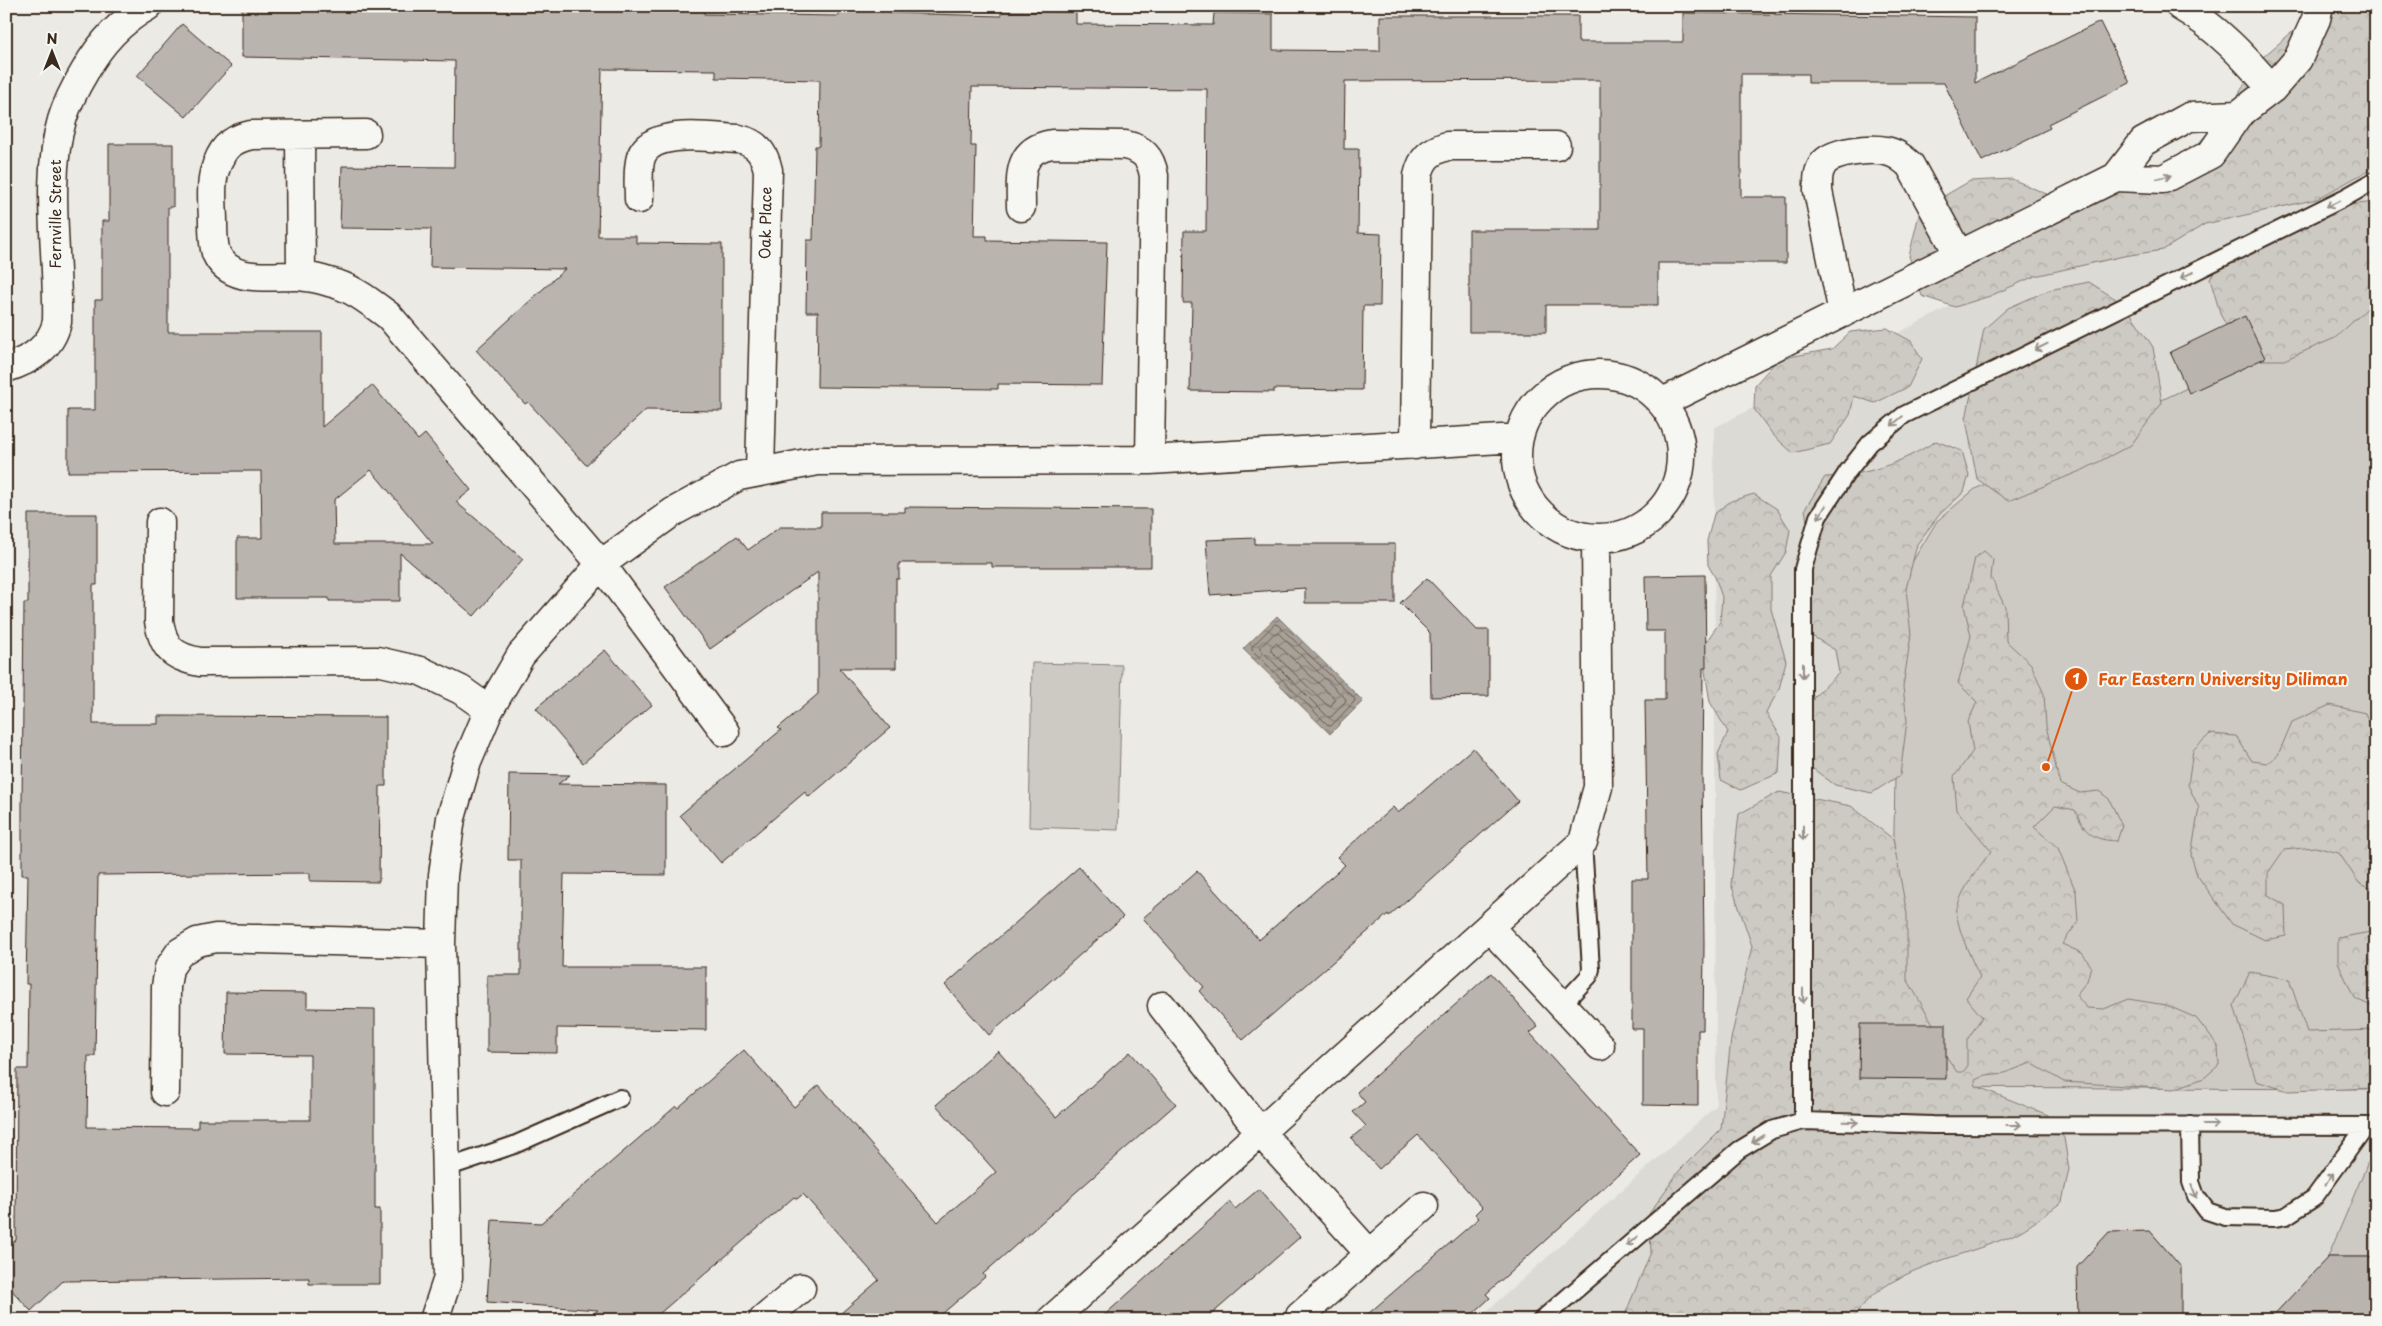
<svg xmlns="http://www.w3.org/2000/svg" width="2382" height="1326" font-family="'Playpen Sans',sans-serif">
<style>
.built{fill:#dcdad4}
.green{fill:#cdcac4;stroke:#847a71}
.forest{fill:url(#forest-crowns);stroke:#847a71}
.water{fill:url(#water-waves);stroke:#7c7167}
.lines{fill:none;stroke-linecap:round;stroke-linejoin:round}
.shore{stroke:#675a4f;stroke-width:1}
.building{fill:#bab4ae;stroke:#3b2a1e;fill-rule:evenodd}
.lane-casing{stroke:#3b2a1e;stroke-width:20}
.street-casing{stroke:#3b2a1e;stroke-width:31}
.lane{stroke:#f6f6f2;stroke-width:16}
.street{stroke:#f6f6f2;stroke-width:28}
.oneway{stroke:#989088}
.labels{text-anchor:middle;stroke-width:4;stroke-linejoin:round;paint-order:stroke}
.street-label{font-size:15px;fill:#3b2a1e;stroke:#f6f6f2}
.leader{fill:none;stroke:#df570d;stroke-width:2}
.callout-dot{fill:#df570d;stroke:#f6f6f2;stroke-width:2}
.mark-label{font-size:15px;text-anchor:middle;font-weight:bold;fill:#fff}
.callout-label{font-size:16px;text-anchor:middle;font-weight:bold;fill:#df570d;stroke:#f6f6f2;stroke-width:4;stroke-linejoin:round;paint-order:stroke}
</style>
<defs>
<pattern id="forest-crowns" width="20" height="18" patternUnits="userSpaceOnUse" patternTransform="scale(1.25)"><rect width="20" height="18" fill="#cdcac4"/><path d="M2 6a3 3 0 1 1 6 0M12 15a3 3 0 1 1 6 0" fill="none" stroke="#b1aea8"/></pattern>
<pattern id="water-waves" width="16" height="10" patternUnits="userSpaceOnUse" patternTransform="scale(1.25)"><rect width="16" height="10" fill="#a8a198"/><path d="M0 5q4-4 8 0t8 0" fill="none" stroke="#8a837b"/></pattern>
</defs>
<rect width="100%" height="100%" fill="#ebeae5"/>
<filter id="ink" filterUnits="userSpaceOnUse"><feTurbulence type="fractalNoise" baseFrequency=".02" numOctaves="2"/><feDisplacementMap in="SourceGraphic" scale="10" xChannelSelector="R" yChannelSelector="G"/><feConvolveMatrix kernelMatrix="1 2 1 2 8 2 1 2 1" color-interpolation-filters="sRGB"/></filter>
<g filter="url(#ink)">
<path class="built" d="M 2376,6 L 2376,1320 L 1477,1320 L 1716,1106 L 1714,428 L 2290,131 Z"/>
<path class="green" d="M 2376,298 L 2376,1089 L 1889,1087 L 1898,624 L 1908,569 L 1937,521 L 1975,489 Z
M 1032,663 L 1122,665 L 1118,830 L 1029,827 Z
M 2368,1162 L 2376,1162 L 2376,1257 L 2328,1257 Z"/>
<path class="forest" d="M 2329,6 L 2376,6 L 2376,166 L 2317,199 L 2205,224 L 2163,250 L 2124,256 L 2035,276 L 1990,296 L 1955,307 L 1922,296 L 1909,256 L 1920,210 L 1970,181 L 2012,179 L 2058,199 L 2087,199 L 2189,155 L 2236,99 L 2256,63 L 2292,32 L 2322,15 Z
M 2376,202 L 2376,303 L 2370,306 L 2335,338 L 2284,360 L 2247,360 L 2221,316 L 2210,279 L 2230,246 L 2263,227 L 2300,226 L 2348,205 Z
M 2089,282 L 2125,305 L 2153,347 L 2162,403 L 2131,445 L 2085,469 L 2008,501 L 1977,479 L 1966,419 L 1984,329 L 2008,308 L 2049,290 Z
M 1887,328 L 1911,341 L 1922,359 L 1908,387 L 1875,403 L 1854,396 L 1850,415 L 1830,444 L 1793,453 L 1773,435 L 1754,409 L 1755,385 L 1778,359 L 1832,349 L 1850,332 Z
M 1936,441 L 1962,451 L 1969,475 L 1964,492 L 1940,514 L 1917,544 L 1906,589 L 1911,635 L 1903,687 L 1907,721 L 1900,775 L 1872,793 L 1835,785 L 1805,763 L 1801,735 L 1814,697 L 1839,673 L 1835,650 L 1812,636 L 1802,614 L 1810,540 L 1805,509 L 1825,477 C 1866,476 1901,463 1936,441 Z
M 1754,494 L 1777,509 L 1790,530 L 1786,552 L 1771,576 L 1771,609 L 1786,661 L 1779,689 L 1766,713 L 1781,737 L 1779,773 L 1741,790 L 1721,780 L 1718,754 L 1728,732 L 1710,702 L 1705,671 L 1705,643 L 1720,622 L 1722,597 L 1716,579 L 1708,565 L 1707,541 L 1714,514 L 1731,501 Z
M 1984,551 L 1993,559 L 1991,577 L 2005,607 L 2006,641 L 2031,664 L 2044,694 L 2046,726 L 2060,784 L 2080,793 L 2099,791 L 2109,799 L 2122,826 L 2117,841 C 2092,840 2085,833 2075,810 L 2055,806 L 2034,827 L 2058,848 L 2076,892 L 2078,922 L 2062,944 L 2082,953 L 2091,966 L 2087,981 L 2076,995 L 2087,1008 L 2104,1009 L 2128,999 L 2166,1005 L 2196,1018 L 2218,1046 L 2219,1065 L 2204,1078 L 2174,1089 L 2064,1082 L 2031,1063 L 2005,1073 L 1986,1075 L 1975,1080 L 1976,1086 L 2048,1115 L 2064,1138 L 2069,1169 L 2062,1202 C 2046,1213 2029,1228 2011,1236 C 1962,1258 1879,1269 1853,1320 L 1620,1320 L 1624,1317 L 1651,1252 L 1649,1214 L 1679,1171 L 1721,1129 L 1731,1039 L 1752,946 L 1731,884 L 1739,814 L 1779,792 L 1851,806 L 1893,839 L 1907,914 L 1907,979 L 1933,1024 L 1944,1053 L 1957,1072 L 1963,1072 L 1967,1067 L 1967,1040 L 1982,1017 L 1966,998 L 1980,977 C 1973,963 1954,923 1957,908 C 1962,888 1979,868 1991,851 L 1957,810 L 1954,777 L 1973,751 L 1968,722 L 1977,702 L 1958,683 L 1971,636 L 1964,606 L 1975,558 Z
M 2330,705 L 2365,713 L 2376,737 L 2376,891 L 2359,883 L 2339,853 L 2315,847 L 2284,850 L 2268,873 L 2268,895 L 2285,905 L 2286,936 L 2265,940 L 2232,924 L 2197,875 L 2191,855 L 2199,808 L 2188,785 L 2193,750 L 2210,734 L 2236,736 L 2252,761 L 2267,763 L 2278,755 L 2292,722 Z
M 2376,931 L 2376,1002 L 2371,1006 L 2354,998 L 2338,962 L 2338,938 Z
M 2250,972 L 2289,979 L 2307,1032 L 2376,1030 L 2376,1088 L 2288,1091 L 2256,1081 L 2234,1005 Z"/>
<path class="water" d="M 1277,616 L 1363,701 L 1330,734 L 1243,649 Z"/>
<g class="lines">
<path class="shore" d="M 1275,624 L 1278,625 L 1355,699 L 1354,702 L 1331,726 L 1328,725 L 1252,650 L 1252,647 Z
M 1275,633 L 1278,633 L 1346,699 L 1345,702 L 1331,717 L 1328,717 L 1261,650 L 1261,647 Z
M 1276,643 L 1335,699 L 1331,706 L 1328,706 L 1271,651 L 1271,648 Z"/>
</g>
<path class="building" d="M 242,6 L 704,7 L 704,14 L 839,16 L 839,6 L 891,6 L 890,13 L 1001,16 L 1001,11 L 1076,12 L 1076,24 L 1213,25 L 1214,13 L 1273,14 L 1273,50 L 1380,51 L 1380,16 L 1578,16 L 1578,42 L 1683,42 L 1683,13 L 1975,17 L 1975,83 L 2100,22 L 2130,83 L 2048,124 L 2050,128 L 1982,161 L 1944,83 L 1808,83 L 1808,74 L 1741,74 L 1741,197 L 1786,197 L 1786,263 L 1658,263 L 1658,305 L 1546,305 L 1546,332 L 1469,332 L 1469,230 L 1600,230 L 1600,80 L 1345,81 L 1344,149 L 1359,149 L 1358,233 L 1381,234 L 1380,306 L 1363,306 L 1362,390 L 1274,389 L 1274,392 L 1190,391 L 1192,303 L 1183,303 L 1184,231 L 1206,231 L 1207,89 L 972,87 L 971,146 L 976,146 L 974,236 L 987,236 L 987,240 L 1107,242 L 1102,385 L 998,384 L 998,389 L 817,387 L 818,312 L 806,312 L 807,240 L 813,240 L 815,146 L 819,146 L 820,80 L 716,78 L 716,70 L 602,69 L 598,236 L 636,236 L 636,243 L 722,244 L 722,411 L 646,410 L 586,465 L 528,402 L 525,404 L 476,350 L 565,269 L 430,267 L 431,229 L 340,228 L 342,166 L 454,167 L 455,61 L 242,57 Z
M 182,24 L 231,66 L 186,117 L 137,76 Z
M 109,144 L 173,144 L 173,207 L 168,207 L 168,332 L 322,332 L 322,427 L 372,385 L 418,440 L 425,434 L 471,490 L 456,502 L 523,559 L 474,616 L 400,553 L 400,601 L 329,601 L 329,598 L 237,598 L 237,538 L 262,538 L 261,471 L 68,472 L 68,410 L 95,410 L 95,300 L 102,300 L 102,221 L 109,221 ZM 371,470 L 433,544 L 335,544 L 334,500 Z
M 2245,316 L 2265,358 L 2189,393 L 2170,352 Z
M 905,507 L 1151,509 L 1151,567 L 992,567 L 992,563 L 899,563 L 899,579 L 896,579 L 896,668 L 839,668 L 890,728 L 809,797 L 805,792 L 721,863 L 680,815 L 781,730 L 778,728 L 818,694 L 818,572 L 710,649 L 665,587 L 737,536 L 748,550 L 780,527 L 821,527 L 821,512 L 905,512 Z
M 28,514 L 97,514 L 97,585 L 93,585 L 93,724 L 158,724 L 158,716 L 386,717 L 386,786 L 380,786 L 379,882 L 310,881 L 310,873 L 98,875 L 95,1056 L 88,1056 L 87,1127 L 198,1128 L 198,1120 L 310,1120 L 310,1055 L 225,1054 L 226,992 L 307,993 L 307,1008 L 375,1009 L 375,1209 L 380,1209 L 380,1284 L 309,1284 L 309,1278 L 63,1281 L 31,1311 L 6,1284 L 6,1248 L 16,1240 L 17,1069 L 28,1069 L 29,984 L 26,984 L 28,875 L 22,875 L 22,806 L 24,603 L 28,603 Z
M 1255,538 L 1255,544 L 1395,544 L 1395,603 L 1305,603 L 1305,588 L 1210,595 L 1206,540 Z
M 1705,575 L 1706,668 L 1703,668 L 1702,775 L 1704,944 L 1703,1030 L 1698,1030 L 1698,1106 L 1643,1105 L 1643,1029 L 1632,1029 L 1632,879 L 1648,879 L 1645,700 L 1665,700 L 1665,631 L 1646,631 L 1645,576 Z
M 1427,578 L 1477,630 L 1489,630 L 1489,696 L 1431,697 L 1430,633 L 1400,603 Z
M 605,650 L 652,705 L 583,763 L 536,708 Z
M 1473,748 L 1518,801 L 1389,916 L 1388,914 L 1243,1040 L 1199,991 L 1204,987 L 1143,918 L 1197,871 L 1259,940 L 1345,865 L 1337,857 L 1393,807 L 1398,813 Z
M 509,774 L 570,775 L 558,784 L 666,785 L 666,875 L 564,874 L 562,967 L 706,967 L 706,1030 L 557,1028 L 557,1053 L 487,1052 L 487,975 L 521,975 L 521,860 L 508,860 Z
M 1079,867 L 1123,917 L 989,1035 L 945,985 Z
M 1491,973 L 1538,1027 L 1530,1033 L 1640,1155 L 1486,1294 L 1490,1298 L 1466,1320 L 1361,1320 L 1479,1218 L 1475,1214 L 1482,1207 L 1418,1135 L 1379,1169 L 1351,1138 L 1366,1126 L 1353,1112 L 1365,1102 L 1357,1092 Z
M 1860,1024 L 1946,1024 L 1946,1079 L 1859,1078 Z
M 744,1050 L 794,1107 L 819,1085 L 938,1222 L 996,1172 L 936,1105 L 998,1051 L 1056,1117 L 1130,1052 L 1176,1104 L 983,1274 L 985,1277 L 935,1320 L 833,1320 L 879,1280 L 803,1194 L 797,1199 L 794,1197 L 652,1320 L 587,1320 L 598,1310 L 487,1302 L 492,1220 L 541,1223 L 676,1106 L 678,1108 Z
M 1259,1189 L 1300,1237 L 1205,1320 L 1099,1320 L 1230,1202 L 1235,1209 Z
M 2150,1231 L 2181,1267 L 2181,1320 L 2078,1320 L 2077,1267 L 2109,1232 Z
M 2328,1257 L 2376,1257 L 2376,1320 L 2269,1320 Z"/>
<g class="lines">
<g class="lane-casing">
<path id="lane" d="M 1561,1006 L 1589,976 L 1591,969 L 1583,842
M 1803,1121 L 1803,569 L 1818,517 L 1848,471 L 1870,443 L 1904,415 L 2346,197 L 2376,180
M 2190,1125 L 2191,1182 L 2196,1196 L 2207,1211 L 2225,1217 L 2275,1218 L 2286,1216 L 2314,1198 L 2366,1126
M 446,1168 L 514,1145 L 620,1098
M 1541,1320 L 1739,1150 L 1772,1130 L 1803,1121 L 1933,1125 L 2376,1126"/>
</g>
<g class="street-casing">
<path id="street" d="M 2180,6 C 2217,27 2245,58 2272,89
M 366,134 L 251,135 C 228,140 221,150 214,173 C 210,189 213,206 213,222 C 213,232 213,244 216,253 C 230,285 272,275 299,276 C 309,277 320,279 329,282 C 352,287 370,302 389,316 L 601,564 L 725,732
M 300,135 L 301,276
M 2116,177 L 2163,179 L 2211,154 L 2238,115 L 2272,89 L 2298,59 L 2316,19 L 2319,6
M 639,199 C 639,186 637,170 641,157 C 652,127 714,138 739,139 C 756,143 764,152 768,170 L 760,471
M 1021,207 C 1021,178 1016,150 1052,144 L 1125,145 C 1143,149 1151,157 1154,176 L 1150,460
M 1843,313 L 1818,191 C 1818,181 1817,173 1823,164 C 1832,151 1871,148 1886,151 C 1896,153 1902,158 1910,165 L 1959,255
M 6,368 C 31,360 51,348 57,322 C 59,259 44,180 62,120 C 67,103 76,86 85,71 C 100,44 121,21 148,6
M1517 456a82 82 0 1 1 164 0a82 82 0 1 1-164 0Z
M 1663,402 L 2116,177 L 2143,142 L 2180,122 L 2189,117 L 2238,115
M 1415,445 L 1418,176 C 1422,158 1430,151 1447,146 L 1556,146
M 160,522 L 159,621 C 163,648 173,657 200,662 L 377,661 L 421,671 L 461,690 L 489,710
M 1489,927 L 1600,1046
M 1162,1006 L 1260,1132 L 1369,1253
M 165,1092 L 166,987 L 169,968 L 180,952 L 197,942 L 216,938 L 441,944
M 1300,1316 L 1424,1206
M 434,1320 L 448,1278 L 441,944 L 443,875 L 451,818 L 467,762 L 489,710 L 521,655 L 601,564 L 673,512 L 739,476 L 818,461 L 1150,460 L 1518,438
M 763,1320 L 801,1288
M 1051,1320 L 1583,842 L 1598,787 L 1596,538"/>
</g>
<use href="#lane" class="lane"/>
<use href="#street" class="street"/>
</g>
<defs><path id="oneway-shaft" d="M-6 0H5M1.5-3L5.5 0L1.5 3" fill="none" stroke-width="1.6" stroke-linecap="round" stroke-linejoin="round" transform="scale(1.25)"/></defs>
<g class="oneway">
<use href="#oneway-shaft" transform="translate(2164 177) rotate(-14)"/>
<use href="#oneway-shaft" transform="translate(2333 204) rotate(154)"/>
<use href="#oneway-shaft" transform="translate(2187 275) rotate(154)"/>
<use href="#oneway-shaft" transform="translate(2041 347) rotate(154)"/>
<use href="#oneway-shaft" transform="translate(1897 421) rotate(140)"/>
<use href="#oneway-shaft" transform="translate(1822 512) rotate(121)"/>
<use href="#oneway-shaft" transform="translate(1803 671) rotate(90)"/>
<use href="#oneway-shaft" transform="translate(1803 833) rotate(90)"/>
<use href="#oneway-shaft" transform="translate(1803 996) rotate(90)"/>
<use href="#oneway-shaft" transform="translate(1851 1122) rotate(2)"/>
<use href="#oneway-shaft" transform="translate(2014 1125)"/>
<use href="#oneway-shaft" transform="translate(2211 1125)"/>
<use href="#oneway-shaft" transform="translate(1758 1139) rotate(148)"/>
<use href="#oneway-shaft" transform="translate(2329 1179) rotate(-53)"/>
<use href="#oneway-shaft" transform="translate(2194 1191) rotate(69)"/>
<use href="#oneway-shaft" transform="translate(1632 1241) rotate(139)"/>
</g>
</g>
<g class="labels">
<g class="street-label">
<text transform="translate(56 214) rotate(-90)" y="5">Fernville Street</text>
<text transform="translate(766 223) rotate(-89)" y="5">Oak Place</text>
</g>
</g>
<path class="leader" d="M2046 767L2076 679"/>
<g class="callout-dot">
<circle cx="2046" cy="767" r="5"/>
<circle cx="2076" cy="679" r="12"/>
</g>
<g class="mark-label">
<text x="2076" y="684">1</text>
</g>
<g class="callout-label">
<text x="2223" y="685">Far Eastern University Diliman</text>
</g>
<rect width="2382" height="1326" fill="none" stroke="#f6f6f2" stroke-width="25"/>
<rect x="12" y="12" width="2357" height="1301" fill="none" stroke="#3b2a1e" stroke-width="2" filter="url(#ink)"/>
<g transform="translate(52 52)" stroke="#f6f6f2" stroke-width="4" paint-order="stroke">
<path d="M0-4L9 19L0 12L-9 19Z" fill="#3b2a1e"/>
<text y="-8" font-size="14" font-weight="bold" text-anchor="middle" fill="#3b2a1e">N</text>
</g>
</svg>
